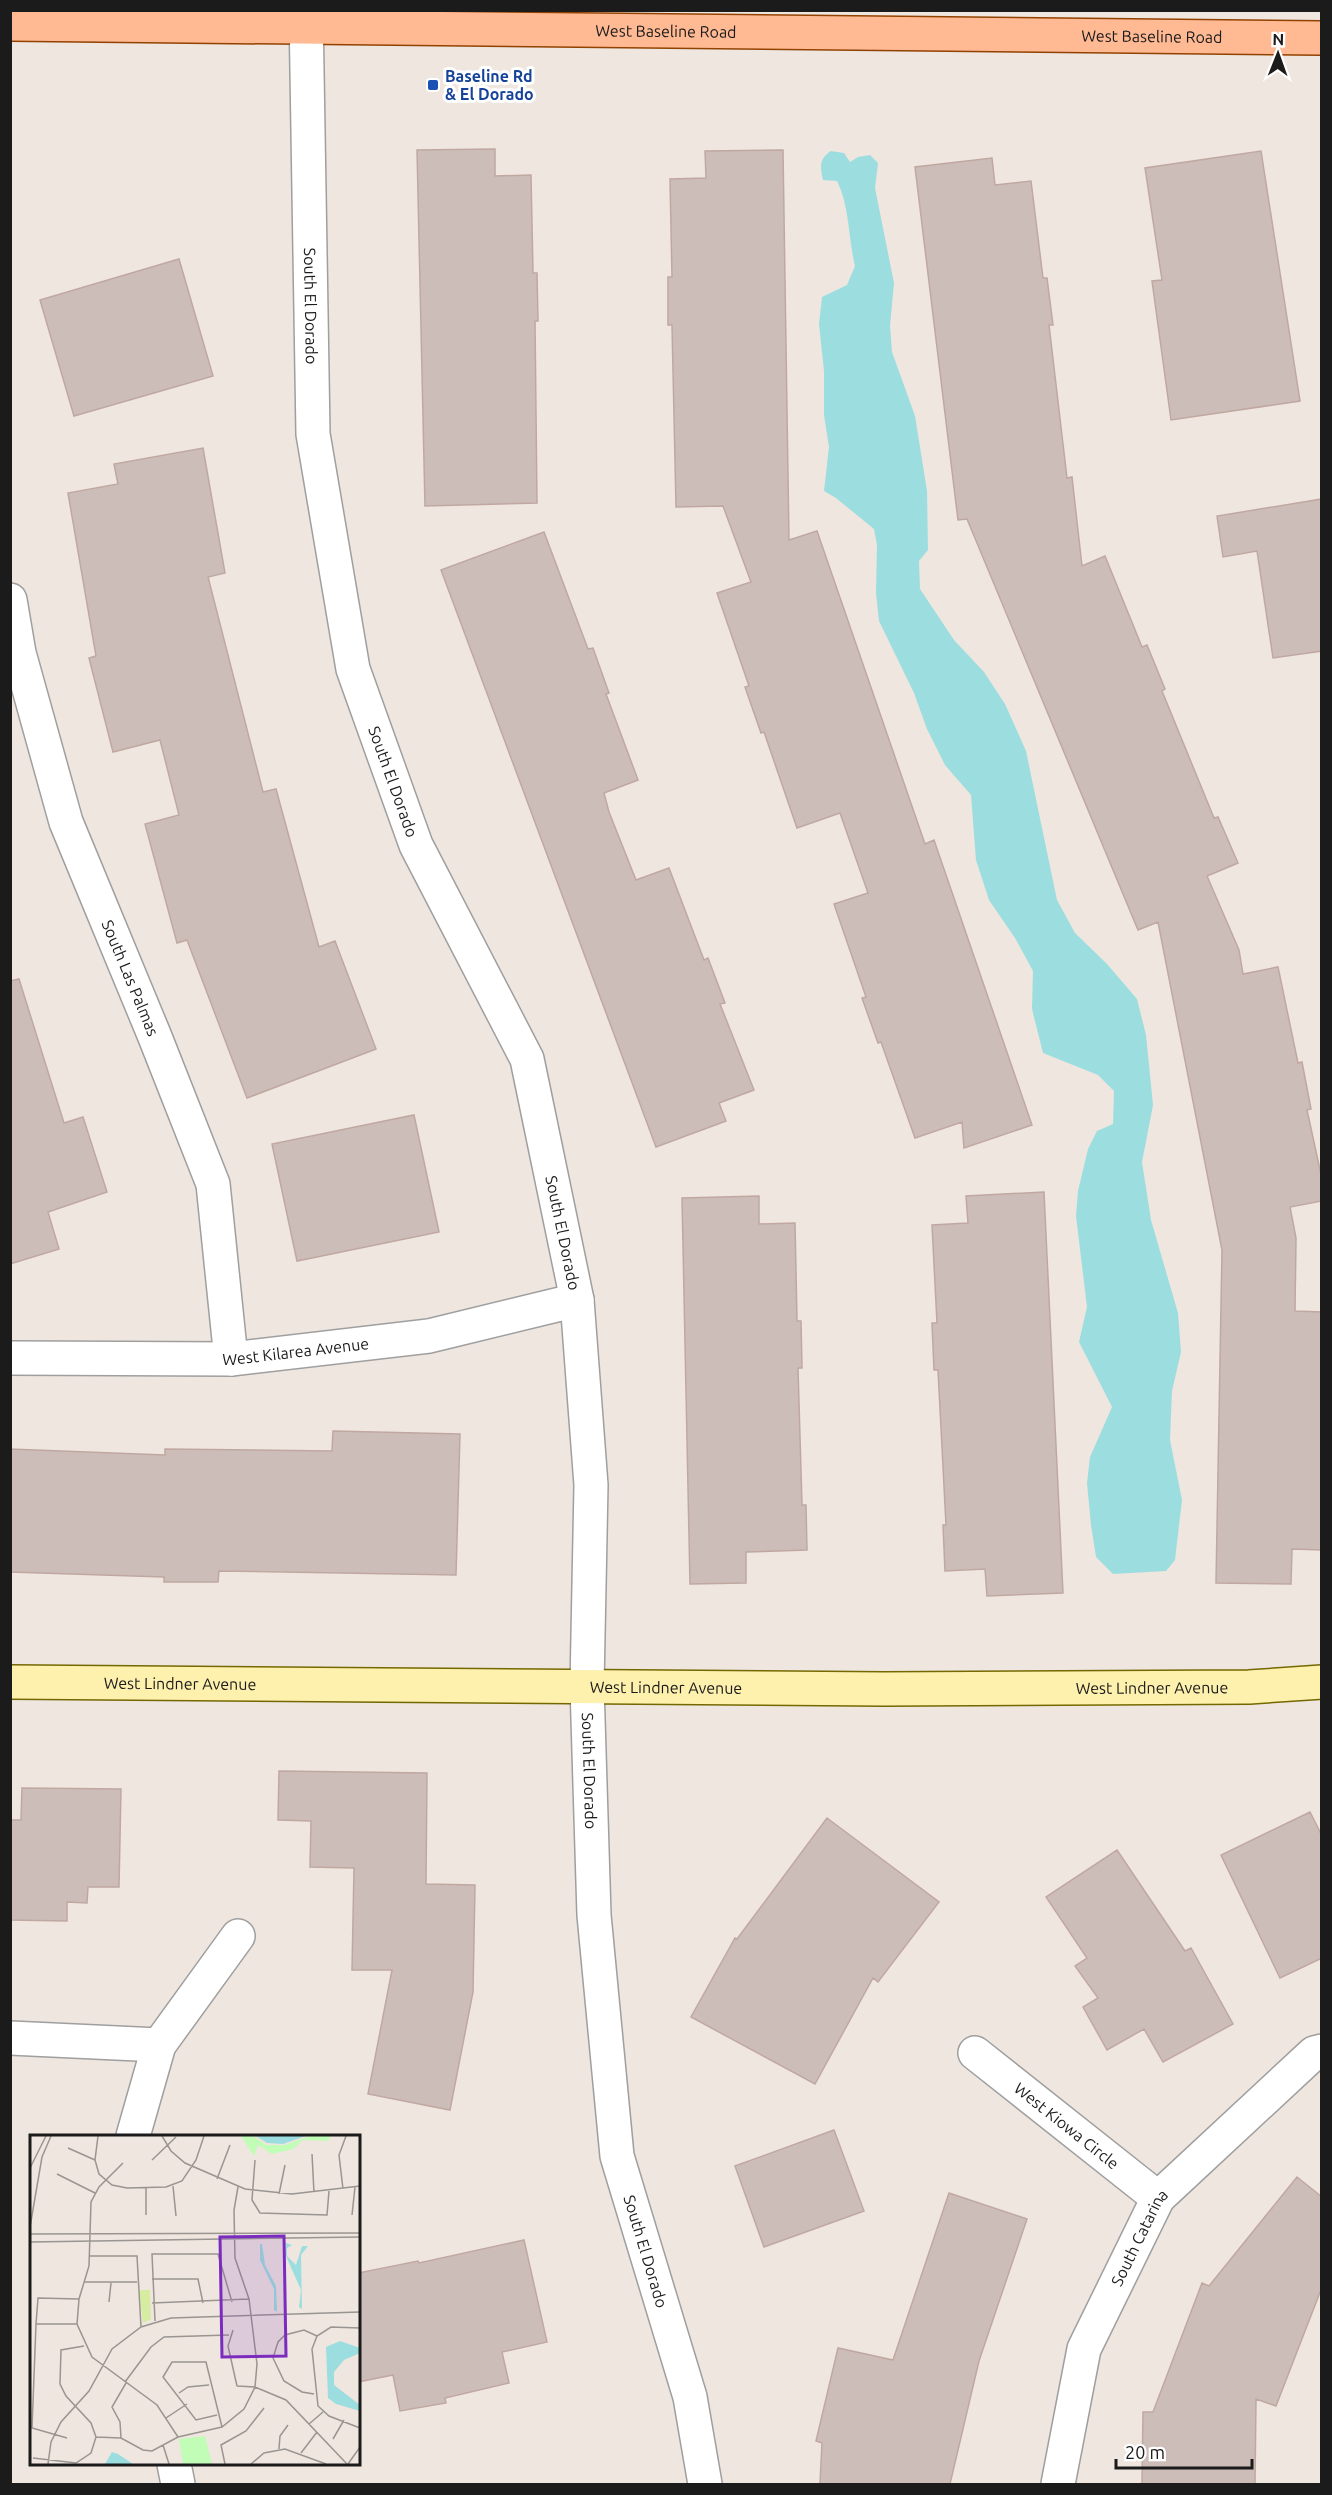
<svg xmlns="http://www.w3.org/2000/svg" width="1332" height="2495" font-family="Ubuntu,sans-serif">
<style>
.water{fill:#9cdedf}
.building{fill:#cdbdb9;stroke:#c0a8a1;stroke-width:1.5}
.lines{fill:none;stroke-linecap:round;stroke-linejoin:round}
.street-casing{stroke:#9f9f9f;stroke-width:36}
.secondary-casing{stroke:#746800;stroke-width:36}
.primary-casing{stroke:#924200;stroke-width:36}
.street{stroke:#fff;stroke-width:33}
.secondary{stroke:#fef0ad;stroke-width:33}
.primary{stroke:#ffb993;stroke-width:33}
.transit-dot{fill:#1a4fb4;stroke:#fff;stroke-width:2}
.labels{text-anchor:middle;stroke-width:6;stroke-linejoin:round;paint-order:stroke}
.street-label{font-size:16px;fill:#1b1b1b;stroke:#fff}
.transit-label{font-size:16px;font-weight:bold;fill:#164399;stroke:#fff;text-anchor:start}
.inset-road{fill:none;stroke:#9a9591;stroke-width:1.5}
.view{fill:#7b2cbf;fill-opacity:0.15;stroke:#7b2cbf;stroke-width:3}
.inset-edge{fill:none;stroke:#1b1b1b;stroke-width:3}
</style>
<rect width="100%" height="100%" fill="#eee6df"/>
<path class="water" d="M 831,151 L 844,153 L 850,162 L 858,157 L 870,155 L 878,163 L 875,188 L 894,283 L 890,326 L 892,352 L 915,416 L 927,491 L 928,550 L 919,561 L 920,589 L 954,640 L 984,672 L 1005,704 L 1026,751 L 1057,900 L 1075,933 L 1107,964 L 1137,999 L 1146,1035 L 1153,1105 L 1142,1162 L 1151,1220 L 1178,1313 L 1181,1352 L 1172,1391 L 1170,1440 L 1182,1500 L 1175,1560 L 1166,1571 L 1113,1574 L 1096,1557 L 1091,1525 L 1087,1483 L 1090,1457 L 1112,1407 L 1079,1342 L 1087,1307 L 1076,1216 L 1078,1191 L 1088,1149 L 1097,1131 L 1113,1124 L 1114,1091 L 1098,1075 L 1043,1053 L 1032,1009 L 1033,971 L 1015,938 L 989,900 L 976,860 L 971,795 L 945,765 L 927,729 L 914,693 L 879,621 L 876,593 L 877,545 L 874,529 L 836,498 L 824,491 L 829,447 L 824,415 L 824,371 L 819,324 L 822,297 L 847,285 L 855,266 C 848,238 850,207 837,181 L 823,180 C 820,166 819,159 831,151 Z"/>
<path class="building" d="M 495,149 L 495,176 L 531,175 L 533,273 L 537,273 L 538,321 L 535,321 L 537,503 L 425,506 L 417,150 Z
M 783,150 L 789,540 L 817,531 L 925,844 L 934,840 L 1032,1125 L 964,1148 L 962,1122 L 915,1138 L 881,1042 L 878,1043 L 862,998 L 866,997 L 834,904 L 868,893 L 840,813 L 797,828 L 764,732 L 761,733 L 745,687 L 749,686 L 717,593 L 751,582 L 723,506 L 676,507 L 672,325 L 668,325 L 668,277 L 672,277 L 670,179 L 706,178 L 705,151 Z
M 1261,151 L 1300,401 L 1171,420 L 1152,281 L 1162,280 L 1145,168 Z
M 992,158 L 995,185 L 1031,181 L 1043,278 L 1047,278 L 1053,325 L 1049,325 L 1067,478 L 1072,477 L 1082,566 L 1105,556 L 1142,647 L 1147,645 L 1165,689 L 1162,691 L 1214,818 L 1218,817 L 1238,863 L 1207,876 L 1239,950 L 1243,974 L 1278,967 L 1298,1063 L 1302,1062 L 1311,1109 L 1307,1110 L 1322,1179 L 1322,1201 L 1290,1207 L 1296,1238 L 1295,1311 L 1322,1312 L 1322,1550 L 1292,1549 L 1291,1584 L 1216,1583 L 1222,1250 L 1158,922 L 1138,930 L 967,519 L 958,520 L 915,167 Z
M 179,259 L 213,376 L 74,416 L 40,300 Z
M 203,448 L 225,573 L 208,577 L 263,792 L 276,789 L 319,947 L 335,941 L 376,1049 L 247,1098 L 187,940 L 177,943 L 145,824 L 179,815 L 160,740 L 113,752 L 89,658 L 96,656 L 68,493 L 118,484 L 114,464 Z
M 1322,499 L 1322,651 L 1273,658 L 1257,551 L 1223,557 L 1217,516 Z
M 544,532 L 588,649 L 593,648 L 609,693 L 606,694 L 638,780 L 604,793 L 609,812 L 636,880 L 669,868 L 704,960 L 708,958 L 725,1003 L 720,1004 L 754,1090 L 719,1103 L 726,1121 L 656,1147 L 441,570 Z
M 19,979 L 64,1123 L 83,1117 L 107,1192 L 48,1212 L 59,1249 L 10,1264 L 10,981 Z
M 414,1115 L 439,1232 L 297,1261 L 272,1144 Z
M 1044,1192 L 1063,1593 L 987,1596 L 985,1569 L 945,1571 L 943,1525 L 946,1525 L 938,1370 L 934,1370 L 932,1323 L 937,1323 L 932,1225 L 968,1223 L 966,1196 Z
M 759,1196 L 759,1224 L 795,1223 L 797,1321 L 801,1321 L 802,1368 L 798,1368 L 802,1505 L 806,1505 L 807,1550 L 746,1552 L 746,1583 L 690,1584 L 682,1198 Z
M 333,1431 L 460,1434 L 456,1575 L 219,1571 L 218,1582 L 164,1582 L 164,1577 L 10,1572 L 10,1449 L 165,1455 L 165,1449 L 332,1451 Z
M 279,1771 L 427,1773 L 426,1884 L 475,1885 L 473,1992 L 450,2110 L 368,2094 L 392,1970 L 352,1970 L 354,1868 L 310,1867 L 311,1821 L 278,1820 Z
M 22,1788 L 121,1789 L 119,1887 L 88,1887 L 87,1903 L 67,1902 L 67,1921 L 10,1920 L 10,1820 L 21,1820 Z
M 1310,1812 L 1322,1836 L 1322,1958 L 1280,1978 L 1221,1855 Z
M 827,1818 L 939,1902 L 878,1982 L 873,1978 L 815,2084 L 691,2017 L 735,1938 L 737,1939 Z
M 1117,1850 L 1185,1951 L 1191,1948 L 1233,2024 L 1163,2062 L 1144,2029 L 1107,2050 L 1083,2007 L 1098,1998 L 1075,1966 L 1087,1958 L 1046,1897 Z
M 834,2130 L 864,2211 L 764,2247 L 735,2166 Z
M 1297,2177 L 1322,2197 L 1322,2287 L 1276,2406 L 1256,2399 L 1255,2484 L 1142,2484 L 1143,2412 L 1153,2412 L 1202,2283 L 1209,2286 Z
M 949,2193 L 1027,2219 L 979,2361 L 950,2484 L 820,2484 L 822,2443 L 816,2441 L 838,2348 L 893,2360 Z
M 524,2240 L 547,2342 L 502,2352 L 509,2383 L 445,2398 L 446,2403 L 400,2411 L 393,2375 L 358,2382 L 358,2273 L 418,2261 L 419,2263 Z"/>
<g class="lines">
<g class="street-casing">
<g id="street">
<path id="s1" d="M 306,10 L 313,434 L 353,669 L 416,845 L 527,1059 L 577,1300 L 591,1485 L 587,1686 L 594,1915 L 617,2156 L 690,2397 L 705,2484"/>
<path id="s2" d="M 10,600 L 19,653 L 66,822 L 155,1037 L 213,1184 L 231,1359"/>
<path id="s3" d="M 10,1358 L 231,1359 L 429,1336 L 577,1300"/>
<path d="M 10,2038 L 159,2045"/>
<path id="s4" d="M 975,2053 L 1158,2198"/>
<path d="M 133,2136 L 159,2045 L 238,1936"/>
<path d="M 174,2464 L 178,2484"/>
<path id="s5" d="M 1058,2484 L 1084,2349 L 1158,2198 L 1314,2053 L 1322,2051"/>
</g>
</g>
<g class="secondary-casing">
<g id="secondary">
<path id="s6" d="M 10,1682 L 884,1689 L 1249,1687 L 1322,1682"/>
</g>
</g>
<g class="primary-casing">
<g id="primary">
<path id="s7" d="M 10,24 L 1322,38"/>
</g>
</g>
<use href="#street" class="street"/>
<use href="#secondary" class="secondary"/>
<use href="#primary" class="primary"/>
</g>
<rect class="transit-dot" x="427" y="79" width="12" height="12" rx="3"/>
<g class="labels">
<g class="street-label">
<text dy="6" stroke="none"><textPath href="#s7" startOffset="656">West Baseline Road</textPath></text>
<text dy="6" stroke="none"><textPath href="#s7" startOffset="1142">West Baseline Road</textPath></text>
<text dy="6" stroke="none"><textPath href="#s1" startOffset="296">South El Dorado</textPath></text>
<text dy="6" stroke="none"><textPath href="#s1" startOffset="782">South El Dorado</textPath></text>
<text dy="6" stroke="none"><textPath href="#s2" startOffset="398">South Las Palmas</textPath></text>
<text dy="6" stroke="none"><textPath href="#s1" startOffset="1268">South El Dorado</textPath></text>
<text dy="6" stroke="none"><textPath href="#s3" startOffset="286">West Kilarea Avenue</textPath></text>
<text dy="6" stroke="none"><textPath href="#s6" startOffset="170">West Lindner Avenue</textPath></text>
<text dy="6" stroke="none"><textPath href="#s6" startOffset="656">West Lindner Avenue</textPath></text>
<text dy="6" stroke="none"><textPath href="#s6" startOffset="1142">West Lindner Avenue</textPath></text>
<text dy="6" stroke="none"><textPath href="#s1" startOffset="1808">South El Dorado</textPath></text>
<text dy="6" stroke="none"><textPath href="#s4" startOffset="117">West Kiowa Circle</textPath></text>
<text dy="6" stroke="none"><textPath href="#s5" startOffset="262">South Catarina</textPath></text>
<text dy="6" stroke="none"><textPath href="#s1" startOffset="2294">South El Dorado</textPath></text>
</g>
<g class="transit-label">
<text x="445" y="82">Baseline Rd<tspan x="445" dy="18">&amp; El Dorado</tspan></text>
</g>
</g>
<g transform="translate(30 2135)">
<rect width="330" height="330" fill="#eee6df"/>
<path d="M 109,155 L 120,155 L 121,184 L 113,188 Z" fill="#d6eca0"/>
<path d="M 211,1 L 223,1 L 236,10 L 255,10 L 280,1 L 301,1 L 298,6 L 273,5 L 263,14 L 242,19 L 228,10 L 224,21 ZM 175,301 L 182,329 L 153,329 L 149,304 Z" fill="#c1fdb7"/>
<path d="M 226,1 L 276,1 L 253,9 L 237,8 ZM 256,108 L 262,110 L 257,113 L 257,121 L 266,130 L 272,111 L 278,111 L 271,120 L 272,174 L 269,172 L 271,155 L 256,121 ZM 230,109 L 232,109 L 235,130 L 246,151 L 247,177 L 244,175 L 244,154 L 230,125 ZM 310,206 L 330,213 L 330,218 L 314,225 L 304,237 L 304,250 L 330,270 L 330,276 L 306,269 L 298,263 L 296,212 ZM 82,317 L 88,319 L 103,329 L 75,329 Z" fill="#9cdedf"/>
<path class="inset-road" d="M 68,1 L 65,25 L 69,39 L 82,50 L 97,53 L 136,52 L 152,46 L 166,25 L 174,1M 132,1 L 141,16 L 155,28 L 215,54 L 262,59 L 330,51M 38,13 L 65,25M 282,19 L 284,58M 122,25 L 146,2M 225,25 L 222,65 L 230,78 L 297,80 L 299,56M 93,28 L 69,52 L 61,67 L 59,131 L 49,164 L 47,189 L 62,222 L 127,270 L 148,302M 0,33 L 16,1M 27,39 L 65,58M 187,44 L 200,10M 143,51 L 146,81M 116,53 L 116,80M 313,54 L 309,20 L 316,1M 249,59 L 255,30M 322,80 L 325,52M 0,92 L 12,22 L 21,1M 0,99 L 330,98M 0,107 L 330,102M 60,121 L 107,121 L 111,192M 122,144 L 168,144 L 173,168M 55,147 L 107,147M 79,167 L 81,148M 122,168 L 219,164M 125,186 L 122,119 L 188,119 L 202,167M 6,189 L 47,189M 330,193 L 301,192 L 287,201 L 282,214 L 288,271 L 299,281 L 330,293M 203,195 L 198,211 L 207,251M 54,211 L 31,215 L 30,249 L 36,261 L 61,288 L 66,302M 95,247 L 121,212 L 134,202 L 199,200M 207,251 L 225,252 L 256,265 L 317,329M 149,258 L 158,252 L 179,250M 284,259 L 272,257 L 254,246 L 243,223 L 248,207 L 255,200 L 274,195 L 287,201M 187,280 L 166,285 L 133,242 L 142,227 L 176,227 L 192,292M 136,283 L 157,269M 279,289 L 293,277M 37,303 L 2,293 L 6,189 L 8,163 L 49,164M 91,303 L 90,287 L 82,272 L 96,248M 303,304 L 314,285M 133,310 L 139,329M 249,314 L 250,301 L 258,290M 271,318 L 287,297M 3,323 L 46,328 L 61,318 L 66,302 L 91,303 L 113,315 L 122,316 L 148,302 L 192,292 L 214,274 L 225,252 L 227,229 L 219,164 L 205,123 L 204,75 L 208,52M 18,329 L 21,307 L 31,287 L 59,256 L 82,214 L 111,192 L 141,183 L 330,177M 195,329 L 191,310 L 216,296 L 234,273M 221,329 L 234,318 L 255,314 L 296,329M 318,329 L 330,312"/>
<path class="view" d="M 254,101 L 256,221 L 192,222 L 190,102 Z"/>
<rect width="330" height="330" class="inset-edge"/>
</g>
<rect width="1332" height="2495" fill="none" stroke="#1b1b1b" stroke-width="24"/>
<g transform="translate(1278 54) rotate(1)" stroke="#ffffff" stroke-width="4.5" paint-order="stroke">
<path d="M0-4.5L10 22L0 15L-10 22Z" fill="#1b1b1b"/>
<text y="-9" font-size="16" font-weight="bold" text-anchor="middle" fill="#1b1b1b">N</text>
</g>
<path d="M1116 2459v9h136v-9" fill="none" stroke="#1b1b1b" stroke-width="3"/>
<text x="1125" y="2459" font-size="18" fill="#1b1b1b" stroke="#ffffff" stroke-width="4.5" paint-order="stroke">20 m</text>
</svg>
